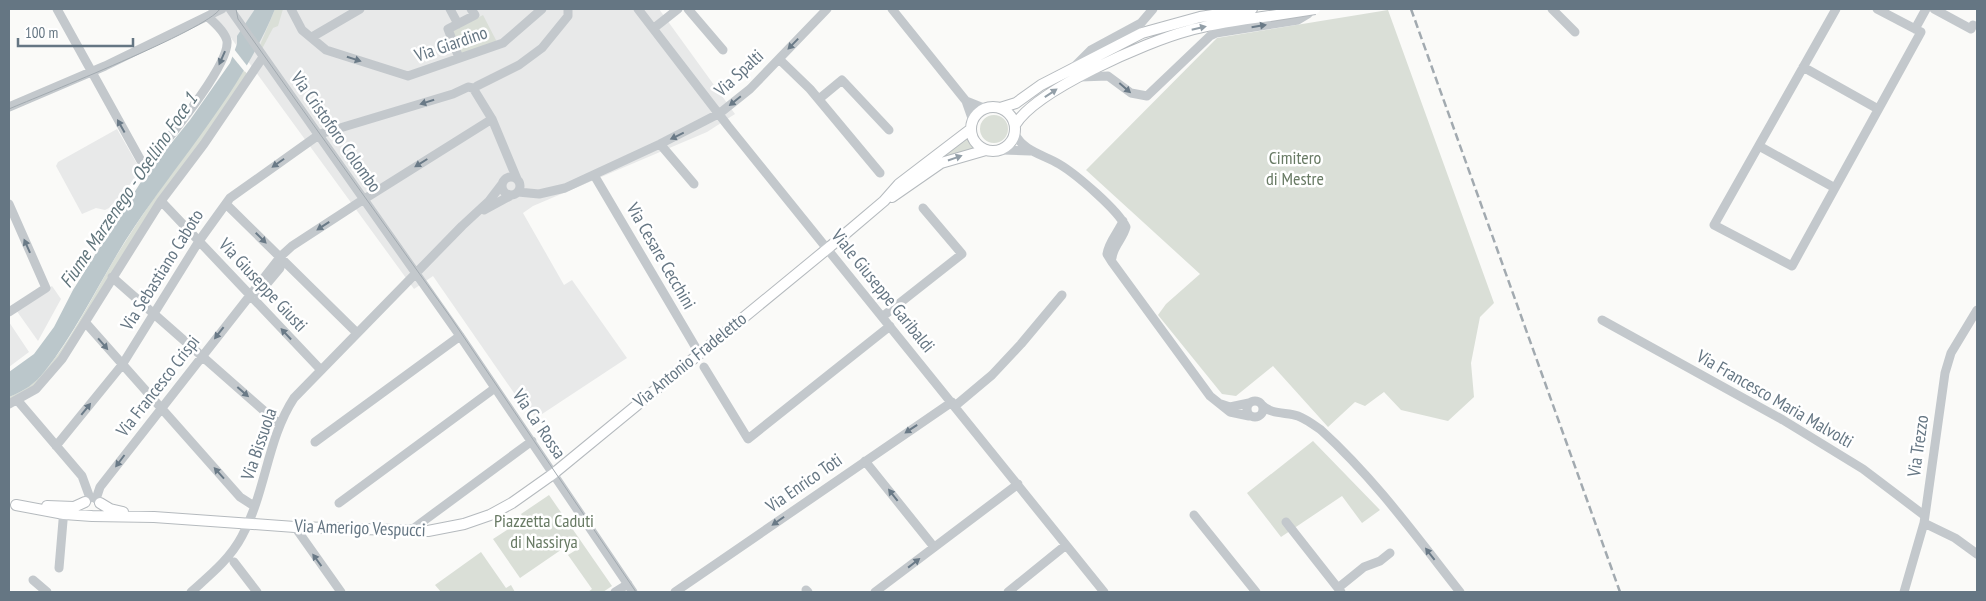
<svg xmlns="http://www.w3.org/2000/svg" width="1986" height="601" font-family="'PT Sans Narrow',sans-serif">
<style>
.built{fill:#e8e9e9}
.green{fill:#dadfd7}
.water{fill:#bbc7cb}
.pier{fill:#fafaf8}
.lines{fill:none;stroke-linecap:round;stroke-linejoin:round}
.major-casing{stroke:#b5babe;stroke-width:12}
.minor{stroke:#c3c8cc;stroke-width:9}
.major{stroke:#fff;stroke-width:10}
.tram{stroke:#a2aab0;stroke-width:1}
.rail{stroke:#a2aab0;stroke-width:2.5;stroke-dasharray:8 4;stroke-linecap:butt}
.major-bridge-casing{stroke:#b5babe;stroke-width:12;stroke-linecap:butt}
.major-bridge{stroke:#fff;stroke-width:10}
.oneway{fill:#6a7a87}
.oneway2{fill:#939fa8}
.labels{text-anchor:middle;stroke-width:5;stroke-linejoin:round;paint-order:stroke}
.street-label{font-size:18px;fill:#657683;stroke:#fff}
.park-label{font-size:18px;fill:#687a64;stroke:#fff}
.water-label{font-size:19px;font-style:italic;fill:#60757c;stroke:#fff}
</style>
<rect width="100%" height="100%" fill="#fafaf8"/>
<path class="built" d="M 207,9 L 659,9 L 735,114 L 707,132 L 533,206 L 523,213 L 564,285 L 572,280 L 627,358 L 536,418 L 525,405 L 523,406 L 433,276 L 414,289 L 226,31 Z
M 117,129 L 140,169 L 134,180 L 109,208 L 105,210 L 96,208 L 82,214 L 56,166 L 58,162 Z
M 52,286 L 61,299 L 38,341 L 16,310 Z
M 9,322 L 29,352 L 9,367 Z"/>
<path class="green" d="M 275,9 L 283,9 L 278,26 L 273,28 L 262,49 L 260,45 Z
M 1388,10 L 1494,303 L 1480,317 L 1471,363 L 1474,397 L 1448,421 L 1401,410 L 1384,392 L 1365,406 L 1355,402 L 1328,427 L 1273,366 L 1236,396 L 1222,394 L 1158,315 L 1166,304 L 1200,274 L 1086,170 L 1217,38 Z
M 483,15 L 497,42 L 462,55 L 452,31 Z
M 244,70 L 248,75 L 59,358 L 39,383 L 9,400 L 9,397 C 23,391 33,385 43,373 C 76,335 97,285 125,242 C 162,183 206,129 244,70 Z
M980 129a14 14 0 1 1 28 0a14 14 0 1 1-28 0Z
M 969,137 L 970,142 L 975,148 L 942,158 Z
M 1313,441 L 1380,510 L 1362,523 L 1342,496 L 1281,537 L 1247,493 Z
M 549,495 L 612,586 L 603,592 L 588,592 L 592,589 L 568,555 L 576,550 L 571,543 L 520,578 L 493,539 L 524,519 L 521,514 Z
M 481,552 L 506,588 L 511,585 L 515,592 L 441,592 L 435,585 Z"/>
<path class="water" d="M 255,9 L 275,9 C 243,88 183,155 135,226 C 103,273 80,327 45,371 C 35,384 24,391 9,397 L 9,372 L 34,354 L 54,327 L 73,290 L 144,177 L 190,120 L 230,63 L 237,44 L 237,36 Z"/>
<path class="pier" d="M 234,49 L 248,67 L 245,72 L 231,55 Z"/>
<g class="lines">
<g class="major-casing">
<path id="major" d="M971 129a22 22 0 1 1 44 0a22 22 0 1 1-44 0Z
M 1000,108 L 1016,103 L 1041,85 L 1142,33 L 1200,17 L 1252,9
M 1015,125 C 1036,90 1146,42 1187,31 C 1214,23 1242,20 1270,16
M 892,197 L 941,163 L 986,150
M 100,503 L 110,509 L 123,512
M 16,505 L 64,514 L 92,516 L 154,517 L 295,527 L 428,531 L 464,524 L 490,515 L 512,503 L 553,474 L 838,240 L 884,201 L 899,184 L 971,129
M 47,506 L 74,507 L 85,502"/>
</g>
<path class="minor" d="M 57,9 L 145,168 C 162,146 230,66 227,41 C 225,32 215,23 208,17
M 230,9 L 460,336 L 633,592
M 291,9 L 302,30 L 326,50 L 408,76 L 503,43 L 542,9
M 450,9 L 458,24
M 638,9 L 728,126 L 1104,592
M 688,9 L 723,50
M 892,9 L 966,101 L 973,121
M 1552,9 L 1575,32
M 1836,9 L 1714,225 L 1792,266 L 1921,32 L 1877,9
M 1934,9 L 1971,29 L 1973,25
M 654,28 L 678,9
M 1915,29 L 1926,9
M 312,37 L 360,9
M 459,58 L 448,29 L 475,15 L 471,9
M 779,59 L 810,89 L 880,173
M 1075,66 L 1091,50 L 1141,23 L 1153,9
M 1803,67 L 1878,109
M 1080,77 L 1108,76 L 1131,93 L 1147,96 L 1210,36 L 1216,33 L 1298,20 L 1308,14 L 1311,9
M 477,86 L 519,65 L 542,48 L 568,16 L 568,9
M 819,99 L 842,80 L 889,130
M 966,101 L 986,109
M 9,107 L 105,66 L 222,9
M 1015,134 C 1023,151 1044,155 1059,164 C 1076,174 1118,210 1126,227 C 1123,239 1113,246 1112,258
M 660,144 L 694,184
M 1759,146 L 1835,188
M 1002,150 L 1030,151
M 594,175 L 699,353
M502 186a9 9 0 1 1 18 0a9 9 0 1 1-18 0Z
M 518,192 L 539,194 L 565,188 L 660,144 L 720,113 L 750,89 L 827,9
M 161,201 L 320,369
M 9,204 L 46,288 L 9,312
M 226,204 L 357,333
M 484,210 L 510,196
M 1123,221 C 1118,233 1109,241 1107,254 L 1112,262 L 1210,396 L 1230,412 L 1249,416
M 112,277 L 279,424
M 249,294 L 259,293 L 280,268 L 281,256
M 882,317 L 962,254 L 923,208
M 1602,320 L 1783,420 L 1863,469 L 1925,516
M 85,322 L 240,497 L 254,506
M 704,367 L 748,439 L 890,326
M1247 409a8 8 0 1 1 16 0a8 8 0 1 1-16 0Z
M 18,401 L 82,476 L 90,498
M 9,404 L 36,389 L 62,359 L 161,201 L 204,144 L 263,57
M 1221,404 L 1230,407 L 1249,403
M 1262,405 C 1271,415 1287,412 1298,416 C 1306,419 1314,425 1321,430 C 1374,478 1416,536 1460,592
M 955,406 L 992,375 L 1021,344 L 1062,295
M 315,442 L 460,336
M 56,446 L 122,365 L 199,241 L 230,198 L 320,134 L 453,94 L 468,87 L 473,88 L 492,119 L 517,179
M 865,461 L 934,547
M 96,499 L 100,487 L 281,256 L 292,246 L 358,203 L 492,119
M 339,503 L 495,388
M 1194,515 L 1256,592
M 1286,522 L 1341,592
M 1924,523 L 1955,538 L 1977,554
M 295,527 L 341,592
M 410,531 L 532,441
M 234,562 L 257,592
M 59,568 L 64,509
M 33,580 L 47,592
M 1338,588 L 1364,567 L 1380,561 L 1390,553
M 806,590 L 808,592
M 191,592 C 210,575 230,559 242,536 C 266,492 267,439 294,398 L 462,226 L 489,201 L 502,184
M 615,592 L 628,584
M 675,592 L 952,402
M 875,592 L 1018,484
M 1008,592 L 1066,545
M 1904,592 L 1924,523 L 1945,373 L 1951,353 L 1977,310"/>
<use href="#major" class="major"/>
<path class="tram" d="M 236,9 L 238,19 L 451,318 L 636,592
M 9,109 C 41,95 207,30 220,9"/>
<path class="rail" d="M 1411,9 L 1620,592"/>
<g class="major-bridge-casing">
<path id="major-bridge" d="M 1270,16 L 1315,9"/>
</g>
<use href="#major-bridge" class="major-bridge"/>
</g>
<defs><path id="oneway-solid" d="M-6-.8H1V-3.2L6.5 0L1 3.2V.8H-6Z" transform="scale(1.25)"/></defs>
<g class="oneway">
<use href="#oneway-solid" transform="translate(1259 26) rotate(-9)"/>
<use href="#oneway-solid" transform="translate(793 44) rotate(134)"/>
<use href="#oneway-solid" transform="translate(222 58) rotate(114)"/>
<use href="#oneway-solid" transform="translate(354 59) rotate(18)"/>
<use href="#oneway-solid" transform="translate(1125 88) rotate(41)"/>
<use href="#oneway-solid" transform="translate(735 101) rotate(141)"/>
<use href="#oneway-solid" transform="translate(427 102) rotate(163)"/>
<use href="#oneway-solid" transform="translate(121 126) rotate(-119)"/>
<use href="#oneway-solid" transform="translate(677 136) rotate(154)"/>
<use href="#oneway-solid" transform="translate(278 163) rotate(145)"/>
<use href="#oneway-solid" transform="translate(421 163) rotate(148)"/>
<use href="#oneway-solid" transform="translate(323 226) rotate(147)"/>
<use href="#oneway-solid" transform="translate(261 238) rotate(45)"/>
<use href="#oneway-solid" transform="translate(27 246) rotate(-114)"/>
<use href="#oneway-solid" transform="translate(219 333) rotate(128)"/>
<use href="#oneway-solid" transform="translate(286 334) rotate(-133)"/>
<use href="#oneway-solid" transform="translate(103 344) rotate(49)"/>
<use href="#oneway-solid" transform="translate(243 392) rotate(41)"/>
<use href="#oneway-solid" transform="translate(86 409) rotate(-51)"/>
<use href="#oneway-solid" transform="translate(911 429) rotate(146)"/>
<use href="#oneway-solid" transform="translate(120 461) rotate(127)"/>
<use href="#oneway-solid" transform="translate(219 473) rotate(-132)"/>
<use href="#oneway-solid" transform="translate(893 495) rotate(-128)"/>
<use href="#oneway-solid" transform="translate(778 521) rotate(145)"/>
<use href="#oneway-solid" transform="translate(1430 554) rotate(-128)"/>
<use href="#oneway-solid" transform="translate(317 560) rotate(-126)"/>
<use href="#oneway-solid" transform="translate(914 563) rotate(-38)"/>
</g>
<g class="oneway2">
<use href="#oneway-solid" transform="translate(1199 28) rotate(-13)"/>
<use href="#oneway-solid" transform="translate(1051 93) rotate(-34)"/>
<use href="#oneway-solid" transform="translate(955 158) rotate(-19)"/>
</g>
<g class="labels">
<g class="street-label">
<text transform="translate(451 44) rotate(-19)" y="6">Via Giardino</text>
<text transform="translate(739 73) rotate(-43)" y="6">Via Spalti</text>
<text transform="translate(336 132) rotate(55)" y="6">Via Cristoforo Colombo</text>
<text transform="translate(661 256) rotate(60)" y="6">Via Cesare Cecchini</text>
<text transform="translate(162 270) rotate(-58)" y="6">Via Sebastiano Caboto</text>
<text transform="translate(263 285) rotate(47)" y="6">Via Giuseppe Giusti</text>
<text transform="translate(883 291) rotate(51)" y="6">Viale Giuseppe Garibaldi</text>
<text transform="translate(690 360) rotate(-39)" y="6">Via Antonio Fradeletto</text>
<text transform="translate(158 386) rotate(-52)" y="6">Via Francesco Crispi</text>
<text transform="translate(1775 399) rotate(30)" y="6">Via Francesco Maria Malvolti</text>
<text transform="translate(539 424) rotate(56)" y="6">Via Ca' Rossa</text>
<text transform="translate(259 444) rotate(-71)" y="6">Via Bissuola</text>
<text transform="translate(1918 446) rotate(-82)" y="6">Via Trezzo</text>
<text transform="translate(804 483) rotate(-35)" y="6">Via Enrico Toti</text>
<text transform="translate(360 528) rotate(2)" y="6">Via Amerigo Vespucci</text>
</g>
<g class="park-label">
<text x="1295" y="164">Cimitero<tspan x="1295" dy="21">di Mestre</tspan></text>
<text x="544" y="527">Piazzetta Caduti<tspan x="544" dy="21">di Nassirya</tspan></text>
</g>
<g class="water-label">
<text transform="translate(128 190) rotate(-56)" y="7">Fiume Marzenego - Osellino Foce 1</text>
</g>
</g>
<rect width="1986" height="601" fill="none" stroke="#657683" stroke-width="20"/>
<path d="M18 38v8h115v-8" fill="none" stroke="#657683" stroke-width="2.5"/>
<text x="25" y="38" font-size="15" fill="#657683" stroke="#ffffff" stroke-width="4" paint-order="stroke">100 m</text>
</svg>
